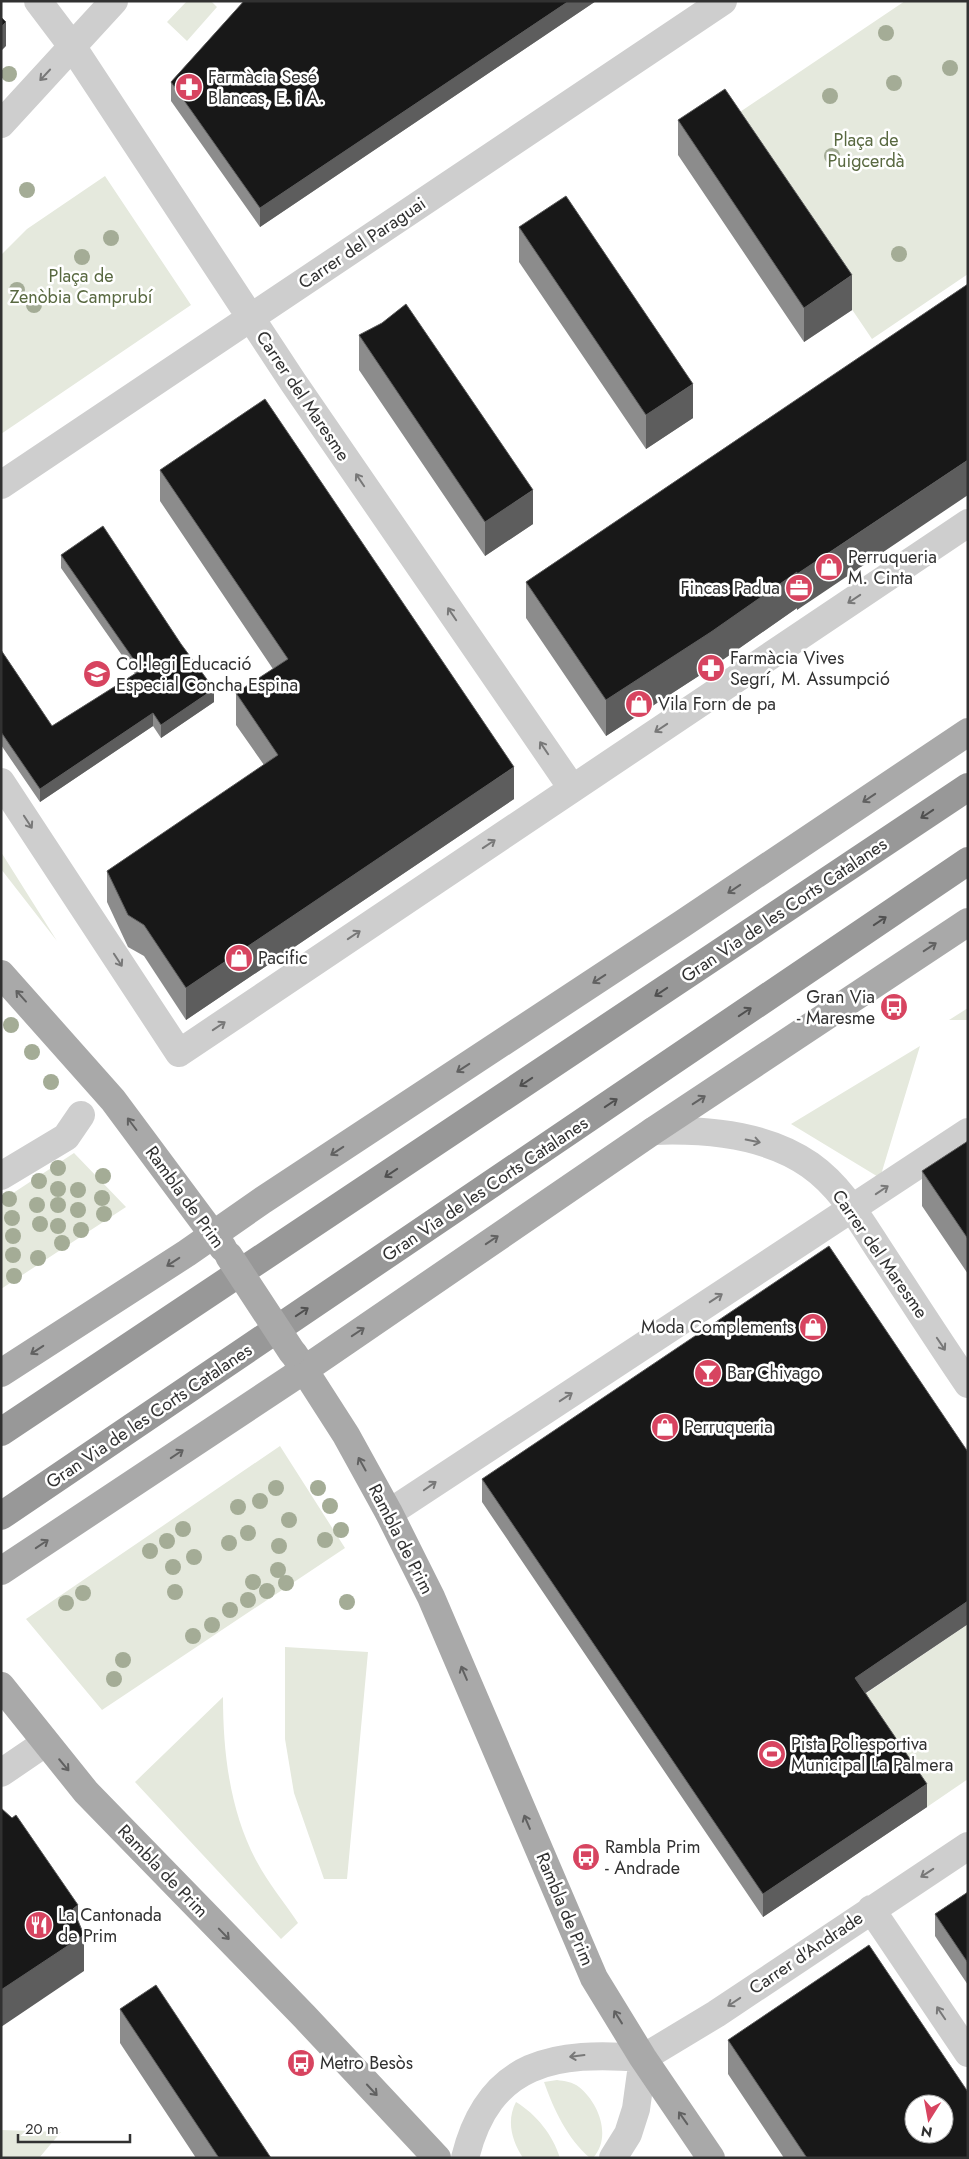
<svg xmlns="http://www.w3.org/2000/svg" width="969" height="2159" font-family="Jost,sans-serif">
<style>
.green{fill:#e5e9dd}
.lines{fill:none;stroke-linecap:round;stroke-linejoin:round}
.minor{stroke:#cecece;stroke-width:28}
.major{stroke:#a9a9a9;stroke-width:28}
.highway{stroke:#989898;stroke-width:28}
.major-bridge{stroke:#a9a9a9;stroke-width:28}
.tree{fill:#a4ac96}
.wall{fill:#8c8c8c}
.shaded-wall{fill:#5d5d5d}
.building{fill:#181818;stroke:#5d5d5d;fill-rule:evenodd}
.oneway{stroke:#787878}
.oneway2{stroke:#616161}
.oneway3{stroke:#505050}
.labels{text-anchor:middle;stroke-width:5;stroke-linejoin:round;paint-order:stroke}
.poi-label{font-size:18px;fill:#313131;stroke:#fff;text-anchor:start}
.park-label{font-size:18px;fill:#596941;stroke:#fff}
.street-label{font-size:18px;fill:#313131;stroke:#fff}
</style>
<rect width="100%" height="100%" fill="#fff"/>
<path class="green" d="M 187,1 L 211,1 L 217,7 L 187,41 L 167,22 Z
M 905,1 L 968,1 L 968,274 L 872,339 L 725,122 Z
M 105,176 L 191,305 L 1,434 L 1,255 L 27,229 Z
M 1,852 L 57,941 L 1,869 Z
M 968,1008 L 968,1020 L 949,1020 Z
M 920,1046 L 880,1178 L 791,1124 Z
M 74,1153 L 126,1207 L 1,1289 L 1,1201 Z
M 280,1446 L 345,1548 L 102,1710 L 26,1619 Z
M 968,1624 L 968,1779 L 927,1807 L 855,1701 Z
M 285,1647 L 368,1652 L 347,1879 L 324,1879 L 294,1793 L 285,1739 Z
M 223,1697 C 223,1753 230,1812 257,1862 C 268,1883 285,1903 298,1923 L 281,1939 L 135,1782 Z
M 557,2080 C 564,2081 573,2082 579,2087 C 599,2103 612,2137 593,2158 L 590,2158 C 567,2138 554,2110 544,2082 Z
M 516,2102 C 536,2114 553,2135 560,2158 L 523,2158 C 512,2141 506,2121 516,2102 Z
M 1,2130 L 61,2132 L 39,2158 L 1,2158 Z"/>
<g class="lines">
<path class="minor" d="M 38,1 L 72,46 L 293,382 L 572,788
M 1,124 L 114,1
M 1,485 L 723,1
M 1,782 L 179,1053 L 968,523
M 653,1131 C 705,1129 766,1134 810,1165 C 844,1189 863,1226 886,1260 C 913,1301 940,1343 968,1384
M 1,1176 L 66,1137 L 81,1115
M 389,1513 L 968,1132
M 1,1773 L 45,1743
M 871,1909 L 968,2053
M 643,2058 L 716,2014 L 968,1846
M 465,2158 C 489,2060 556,2051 643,2058
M 613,2158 L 628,2134 L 636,2109 L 643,2058"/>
<path class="major" d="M 1,974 L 113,1100 L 223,1248
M 294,1354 L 346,1435 L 389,1513 L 431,1597 L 594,1978 L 643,2058 L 711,2158
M 1,1373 L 187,1253 L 263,1200 L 682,924 L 968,732
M 1,1571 L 304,1370 L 653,1131 L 968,922
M 1,1686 L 86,1792 L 304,2016 L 437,2158"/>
<path class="highway" d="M 1,1432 L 968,787
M 1,1516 L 968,861"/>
<path class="major-bridge" d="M 229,1256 L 292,1352"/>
</g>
<g class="tree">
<circle cx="886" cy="33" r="8"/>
<circle cx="950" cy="68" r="8"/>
<circle cx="9" cy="74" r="8"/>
<circle cx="894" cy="83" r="8"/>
<circle cx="830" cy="96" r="8"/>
<circle cx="832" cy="156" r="8"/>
<circle cx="27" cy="190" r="8"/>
<circle cx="111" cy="238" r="8"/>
<circle cx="899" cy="254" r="8"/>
<circle cx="82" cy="257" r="8"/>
<circle cx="17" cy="290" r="8"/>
<circle cx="34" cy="305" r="8"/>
<circle cx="11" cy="1025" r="8"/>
<circle cx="32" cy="1052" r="8"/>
<circle cx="51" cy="1082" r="8"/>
<circle cx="58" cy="1168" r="8"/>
<circle cx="103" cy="1176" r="8"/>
<circle cx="39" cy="1181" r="8"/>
<circle cx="58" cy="1189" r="8"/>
<circle cx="78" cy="1190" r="8"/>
<circle cx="102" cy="1198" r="8"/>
<circle cx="9" cy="1199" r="8"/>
<circle cx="37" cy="1205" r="8"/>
<circle cx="58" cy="1205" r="8"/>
<circle cx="78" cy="1210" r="8"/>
<circle cx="104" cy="1214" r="8"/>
<circle cx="12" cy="1218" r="8"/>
<circle cx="40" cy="1224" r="8"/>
<circle cx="58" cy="1226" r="8"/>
<circle cx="81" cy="1230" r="8"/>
<circle cx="13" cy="1236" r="8"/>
<circle cx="62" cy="1243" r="8"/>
<circle cx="13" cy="1255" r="8"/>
<circle cx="38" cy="1258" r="8"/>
<circle cx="14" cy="1276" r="8"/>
<circle cx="276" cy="1488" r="8"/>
<circle cx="318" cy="1488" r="8"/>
<circle cx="260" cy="1501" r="8"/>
<circle cx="330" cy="1506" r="8"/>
<circle cx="238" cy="1507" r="8"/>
<circle cx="289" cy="1520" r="8"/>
<circle cx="183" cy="1529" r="8"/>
<circle cx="341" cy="1530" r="8"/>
<circle cx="248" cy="1533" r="8"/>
<circle cx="325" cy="1540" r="8"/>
<circle cx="167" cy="1541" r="8"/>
<circle cx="229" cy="1543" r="8"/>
<circle cx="279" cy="1546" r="8"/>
<circle cx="150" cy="1551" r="8"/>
<circle cx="194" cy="1557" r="8"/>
<circle cx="173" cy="1567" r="8"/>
<circle cx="278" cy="1570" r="8"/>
<circle cx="253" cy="1582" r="8"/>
<circle cx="286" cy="1583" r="8"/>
<circle cx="267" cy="1591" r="8"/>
<circle cx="175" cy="1592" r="8"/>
<circle cx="83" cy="1593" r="8"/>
<circle cx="248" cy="1600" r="8"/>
<circle cx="347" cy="1602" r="8"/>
<circle cx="66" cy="1603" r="8"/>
<circle cx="230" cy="1610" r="8"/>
<circle cx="212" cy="1625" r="8"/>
<circle cx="193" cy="1636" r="8"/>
<circle cx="123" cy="1660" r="8"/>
<circle cx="114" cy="1679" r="8"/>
</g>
<path class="wall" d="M 244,1 L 596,1 L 260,227 L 171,101 L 171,82 Z
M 678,120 L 852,310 L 804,342 L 678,155 Z
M 519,227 L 693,418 L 646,449 L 519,262 Z
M 968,284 L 797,610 L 797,608 L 711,668 L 606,736 L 526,618 L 526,582 Z
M 359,335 L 533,524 L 485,556 L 359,370 Z
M 160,470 L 514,799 L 186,1020 L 144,956 L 128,947 L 107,902 L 107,871 L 264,765 L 236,725 L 236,693 L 273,669 L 160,501 Z
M 61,555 L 214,702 L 161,738 L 153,726 L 40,802 L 1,745 L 1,650 L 52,726 L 135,674 L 61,568 Z
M 968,1141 L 968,1274 L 922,1206 L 922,1171 Z
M 968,1452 L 968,1624 L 866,1693 L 927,1807 L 763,1917 L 482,1502 L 482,1479 Z
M 968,1892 L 968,1985 L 935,1936 L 935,1914 Z
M 120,2009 L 271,2158 L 196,2158 L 120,2043 Z
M 728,2040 L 968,2158 L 784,2158 L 728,2074 Z"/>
<path class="shaded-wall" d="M 569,1 L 596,1 L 260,227 L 260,208 Z
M 6,22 L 6,46 L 1,51 L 1,27 Z
M 852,275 L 852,310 L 804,342 L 804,308 Z
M 693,384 L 693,418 L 646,449 L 646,415 Z
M 968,460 L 968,495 L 797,610 L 797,574 Z
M 533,490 L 533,524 L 485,556 L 485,522 Z
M 797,572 L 797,608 L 711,668 L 606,736 L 606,700 Z
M 214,689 L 214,702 L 161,738 L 161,725 Z
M 153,713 L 153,726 L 40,802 L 40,789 Z
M 514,767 L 514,799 L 186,1020 L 186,988 Z
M 968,1601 L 968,1624 L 855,1700 L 855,1678 Z
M 927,1784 L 927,1807 L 763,1917 L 763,1894 Z
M 78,1905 L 78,1939 L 84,1935 L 84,1971 L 1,2027 L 1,1990 L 73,1909 Z"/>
<path class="building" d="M 244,1 L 569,1 L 260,208 L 171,82 Z
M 1,17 L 6,22 L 1,27 Z
M 725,89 L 852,275 L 804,308 L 678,120 Z
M 566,196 L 693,384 L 646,415 L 519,227 Z
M 968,284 L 968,460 L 797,574 L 797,572 L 711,632 L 606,700 L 526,582 Z
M 406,304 L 533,490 L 485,522 L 359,335 L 382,323 Z
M 265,399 L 514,767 L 186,988 L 144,925 L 128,915 L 107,871 L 278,755 L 236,693 L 288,659 L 160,470 Z
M 103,526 L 181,644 L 214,689 L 161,725 L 153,713 L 40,789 L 1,732 L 1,650 L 52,726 L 141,670 L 61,555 Z
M 968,1141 L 968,1239 L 922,1171 Z
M 829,1246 L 968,1452 L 968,1601 L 855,1678 L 927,1784 L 763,1894 L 482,1479 Z
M 1,1808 L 12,1818 L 16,1815 L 78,1905 L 73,1909 L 84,1935 L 1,1990 Z
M 968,1892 L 968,1963 L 935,1914 Z
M 869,1945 L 968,2092 L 968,2158 L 807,2158 L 728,2040 ZM 914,2104 L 944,2104 L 944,2134 L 914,2134 Z
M 156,1985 L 271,2158 L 219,2158 L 120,2009 Z"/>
<defs><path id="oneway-shaft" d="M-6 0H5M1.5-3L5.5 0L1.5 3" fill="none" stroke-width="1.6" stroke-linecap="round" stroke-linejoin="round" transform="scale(1.25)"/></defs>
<g class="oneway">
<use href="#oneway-shaft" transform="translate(45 75) rotate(133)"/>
<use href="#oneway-shaft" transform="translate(360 480) rotate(-124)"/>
<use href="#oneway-shaft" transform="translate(854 599) rotate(146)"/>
<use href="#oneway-shaft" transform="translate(452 614) rotate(-124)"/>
<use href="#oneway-shaft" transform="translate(661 728) rotate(146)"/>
<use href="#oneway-shaft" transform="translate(544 748) rotate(-124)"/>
<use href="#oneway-shaft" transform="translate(28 822) rotate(57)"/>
<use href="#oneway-shaft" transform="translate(489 844) rotate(-34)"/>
<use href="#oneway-shaft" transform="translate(354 935) rotate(-34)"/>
<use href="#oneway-shaft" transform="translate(118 960) rotate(57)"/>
<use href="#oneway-shaft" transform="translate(219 1026) rotate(-34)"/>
<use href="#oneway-shaft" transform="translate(753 1141) rotate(11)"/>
<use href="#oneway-shaft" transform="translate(882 1190) rotate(-34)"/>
<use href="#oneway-shaft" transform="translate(716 1298) rotate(-33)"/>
<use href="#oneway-shaft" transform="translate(941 1344) rotate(56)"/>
<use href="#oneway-shaft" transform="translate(566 1397) rotate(-33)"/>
<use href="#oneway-shaft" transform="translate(430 1486) rotate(-35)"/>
<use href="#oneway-shaft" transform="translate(927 1873) rotate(147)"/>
<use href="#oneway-shaft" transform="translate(734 2002) rotate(146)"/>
<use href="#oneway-shaft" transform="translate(941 2013) rotate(-124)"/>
<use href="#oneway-shaft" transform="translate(577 2056) rotate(173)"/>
</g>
<g class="oneway2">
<use href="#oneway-shaft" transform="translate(869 798) rotate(146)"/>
<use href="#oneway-shaft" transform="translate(734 889) rotate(146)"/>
<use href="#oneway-shaft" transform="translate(930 947) rotate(-33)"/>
<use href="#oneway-shaft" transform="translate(599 979) rotate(147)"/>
<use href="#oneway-shaft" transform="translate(21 996) rotate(-132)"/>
<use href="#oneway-shaft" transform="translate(463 1068) rotate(147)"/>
<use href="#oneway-shaft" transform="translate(699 1100) rotate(-33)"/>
<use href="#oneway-shaft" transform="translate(132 1124) rotate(-127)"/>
<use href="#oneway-shaft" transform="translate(337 1151) rotate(147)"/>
<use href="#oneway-shaft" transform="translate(492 1240) rotate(-34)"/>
<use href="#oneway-shaft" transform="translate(173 1262) rotate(147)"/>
<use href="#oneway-shaft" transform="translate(358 1332) rotate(-34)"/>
<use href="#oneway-shaft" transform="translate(37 1350) rotate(147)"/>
<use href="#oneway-shaft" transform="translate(177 1454) rotate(-34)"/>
<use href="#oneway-shaft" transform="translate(362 1464) rotate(-119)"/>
<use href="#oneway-shaft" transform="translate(42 1544) rotate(-34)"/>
<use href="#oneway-shaft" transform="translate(464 1673) rotate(-113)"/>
<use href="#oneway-shaft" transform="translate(64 1765) rotate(50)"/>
<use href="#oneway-shaft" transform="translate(527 1822) rotate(-113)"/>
<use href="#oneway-shaft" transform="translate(224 1934) rotate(46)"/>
<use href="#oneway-shaft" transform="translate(618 2017) rotate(-122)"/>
<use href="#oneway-shaft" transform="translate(372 2090) rotate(47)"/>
<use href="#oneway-shaft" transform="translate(683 2118) rotate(-125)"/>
</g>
<g class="oneway3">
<use href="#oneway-shaft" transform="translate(927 814) rotate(146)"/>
<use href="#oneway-shaft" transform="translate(880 921) rotate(-34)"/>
<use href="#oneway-shaft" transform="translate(661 992) rotate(146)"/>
<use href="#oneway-shaft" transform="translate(745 1012) rotate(-34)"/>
<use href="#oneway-shaft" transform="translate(526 1082) rotate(146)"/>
<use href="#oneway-shaft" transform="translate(611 1103) rotate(-34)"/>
<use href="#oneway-shaft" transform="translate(391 1173) rotate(146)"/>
<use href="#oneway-shaft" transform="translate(302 1312) rotate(-34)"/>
</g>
<defs>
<g id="pharmacy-disc" transform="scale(1.4375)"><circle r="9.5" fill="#d74460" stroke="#fff"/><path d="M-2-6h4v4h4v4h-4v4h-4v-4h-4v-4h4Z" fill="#fff"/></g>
<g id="shop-disc" transform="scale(1.4375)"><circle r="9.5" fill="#d74460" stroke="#fff"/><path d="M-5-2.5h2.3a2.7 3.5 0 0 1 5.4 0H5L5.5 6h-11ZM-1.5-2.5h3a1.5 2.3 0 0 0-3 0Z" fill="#fff"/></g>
<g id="office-disc" transform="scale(1.4375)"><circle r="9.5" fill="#d74460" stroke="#fff"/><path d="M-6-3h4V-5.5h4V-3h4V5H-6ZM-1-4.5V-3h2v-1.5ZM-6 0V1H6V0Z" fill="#fff"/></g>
<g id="school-disc" transform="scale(1.4375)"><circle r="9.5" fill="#d74460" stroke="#fff"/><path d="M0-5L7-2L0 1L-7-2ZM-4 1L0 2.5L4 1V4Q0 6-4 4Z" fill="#fff"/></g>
<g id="bus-disc" transform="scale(1.4375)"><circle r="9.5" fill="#d74460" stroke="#fff"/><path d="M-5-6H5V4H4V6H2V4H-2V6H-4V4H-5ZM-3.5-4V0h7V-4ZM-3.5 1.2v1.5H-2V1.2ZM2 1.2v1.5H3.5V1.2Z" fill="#fff"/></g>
<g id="bar-disc" transform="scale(1.4375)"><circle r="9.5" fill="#d74460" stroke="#fff"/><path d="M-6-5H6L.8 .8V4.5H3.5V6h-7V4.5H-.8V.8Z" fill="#fff"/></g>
<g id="stadium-disc" transform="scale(1.4375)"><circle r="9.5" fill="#d74460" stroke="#fff"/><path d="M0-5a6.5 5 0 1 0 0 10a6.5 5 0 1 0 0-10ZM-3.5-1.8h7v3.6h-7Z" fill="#fff"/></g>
<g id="restaurant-disc" transform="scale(1.4375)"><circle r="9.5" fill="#d74460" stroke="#fff"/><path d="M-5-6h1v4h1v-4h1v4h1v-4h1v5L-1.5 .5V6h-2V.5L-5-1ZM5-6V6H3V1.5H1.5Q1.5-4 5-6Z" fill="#fff"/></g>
</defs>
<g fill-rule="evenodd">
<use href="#pharmacy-disc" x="189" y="87"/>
<use href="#shop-disc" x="829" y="567"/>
<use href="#office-disc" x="799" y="588"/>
<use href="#pharmacy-disc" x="711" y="668"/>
<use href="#school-disc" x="97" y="674"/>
<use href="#shop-disc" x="639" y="704"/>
<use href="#shop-disc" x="239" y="958"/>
<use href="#bus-disc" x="894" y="1007"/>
<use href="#shop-disc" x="813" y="1327"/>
<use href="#bar-disc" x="708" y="1373"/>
<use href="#shop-disc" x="665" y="1427"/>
<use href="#stadium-disc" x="772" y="1754"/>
<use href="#bus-disc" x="586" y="1857"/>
<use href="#restaurant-disc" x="39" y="1925"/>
<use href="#bus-disc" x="301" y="2063"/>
</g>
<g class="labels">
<g class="poi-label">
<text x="208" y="83">Farmàcia Sesé<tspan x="208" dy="21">Blancas, E. i A.</tspan></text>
<text x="848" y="563">Perruqueria<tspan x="848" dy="21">M. Cinta</tspan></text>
<text x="780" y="594" text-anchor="end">Fincas Padua</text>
<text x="730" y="664">Farmàcia Vives<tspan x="730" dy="21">Segrí, M. Assumpció</tspan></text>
<text x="116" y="670">Col·legi Educació<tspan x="116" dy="21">Especial Concha Espina</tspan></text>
<text x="658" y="710">Vila Forn de pa</text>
<text x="258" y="964">Pacific</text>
<text x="875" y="1003" text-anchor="end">Gran Via<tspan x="875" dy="21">- Maresme</tspan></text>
<text x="794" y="1333" text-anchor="end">Moda Complements</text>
<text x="727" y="1379">Bar Chivago</text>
<text x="684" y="1433">Perruqueria</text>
<text x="791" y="1750">Pista Poliesportiva<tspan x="791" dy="21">Municipal La Palmera</tspan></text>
<text x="605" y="1853">Rambla Prim<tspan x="605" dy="21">- Andrade</tspan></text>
<text x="58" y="1921">La Cantonada<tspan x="58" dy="21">de Prim</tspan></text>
<text x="320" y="2069">Metro Besòs</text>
</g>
<g class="park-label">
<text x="866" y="146">Plaça de<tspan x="866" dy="21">Puigcerdà</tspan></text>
<text x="81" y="282">Plaça de<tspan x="81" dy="21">Zenòbia Camprubí</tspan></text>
</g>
<g class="street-label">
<text transform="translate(362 243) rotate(-34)" y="6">Carrer del Paraguai</text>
<text transform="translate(303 396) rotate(56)" y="6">Carrer del Maresme</text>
<text transform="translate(784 910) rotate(-34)" y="6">Gran Via de les Corts Catalanes</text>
<text transform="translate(485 1189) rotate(-34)" y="6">Gran Via de les Corts Catalanes</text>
<text transform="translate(185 1197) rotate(54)" y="6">Rambla de Prim</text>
<text transform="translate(880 1254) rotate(55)" y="6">Carrer del Maresme</text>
<text transform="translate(149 1416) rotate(-34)" y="6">Gran Via de les Corts Catalanes</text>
<text transform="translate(401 1539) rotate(63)" y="6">Rambla de Prim</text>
<text transform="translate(163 1871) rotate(46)" y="6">Rambla de Prim</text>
<text transform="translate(565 1909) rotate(67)" y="6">Rambla de Prim</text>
<text transform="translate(806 1953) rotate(-34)" y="6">Carrer d'Andrade</text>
</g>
</g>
<rect width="969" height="2159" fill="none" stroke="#313131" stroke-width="5"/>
<g transform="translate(929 2119) rotate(191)"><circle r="24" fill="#ffffff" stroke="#adadad"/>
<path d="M0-4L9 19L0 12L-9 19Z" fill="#d74460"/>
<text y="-8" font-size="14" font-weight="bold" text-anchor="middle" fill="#313131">N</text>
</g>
<path d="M18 2134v8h112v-8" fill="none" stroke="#313131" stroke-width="2.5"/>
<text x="25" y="2134" font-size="15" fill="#313131" stroke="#ffffff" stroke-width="4" paint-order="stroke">20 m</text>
</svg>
